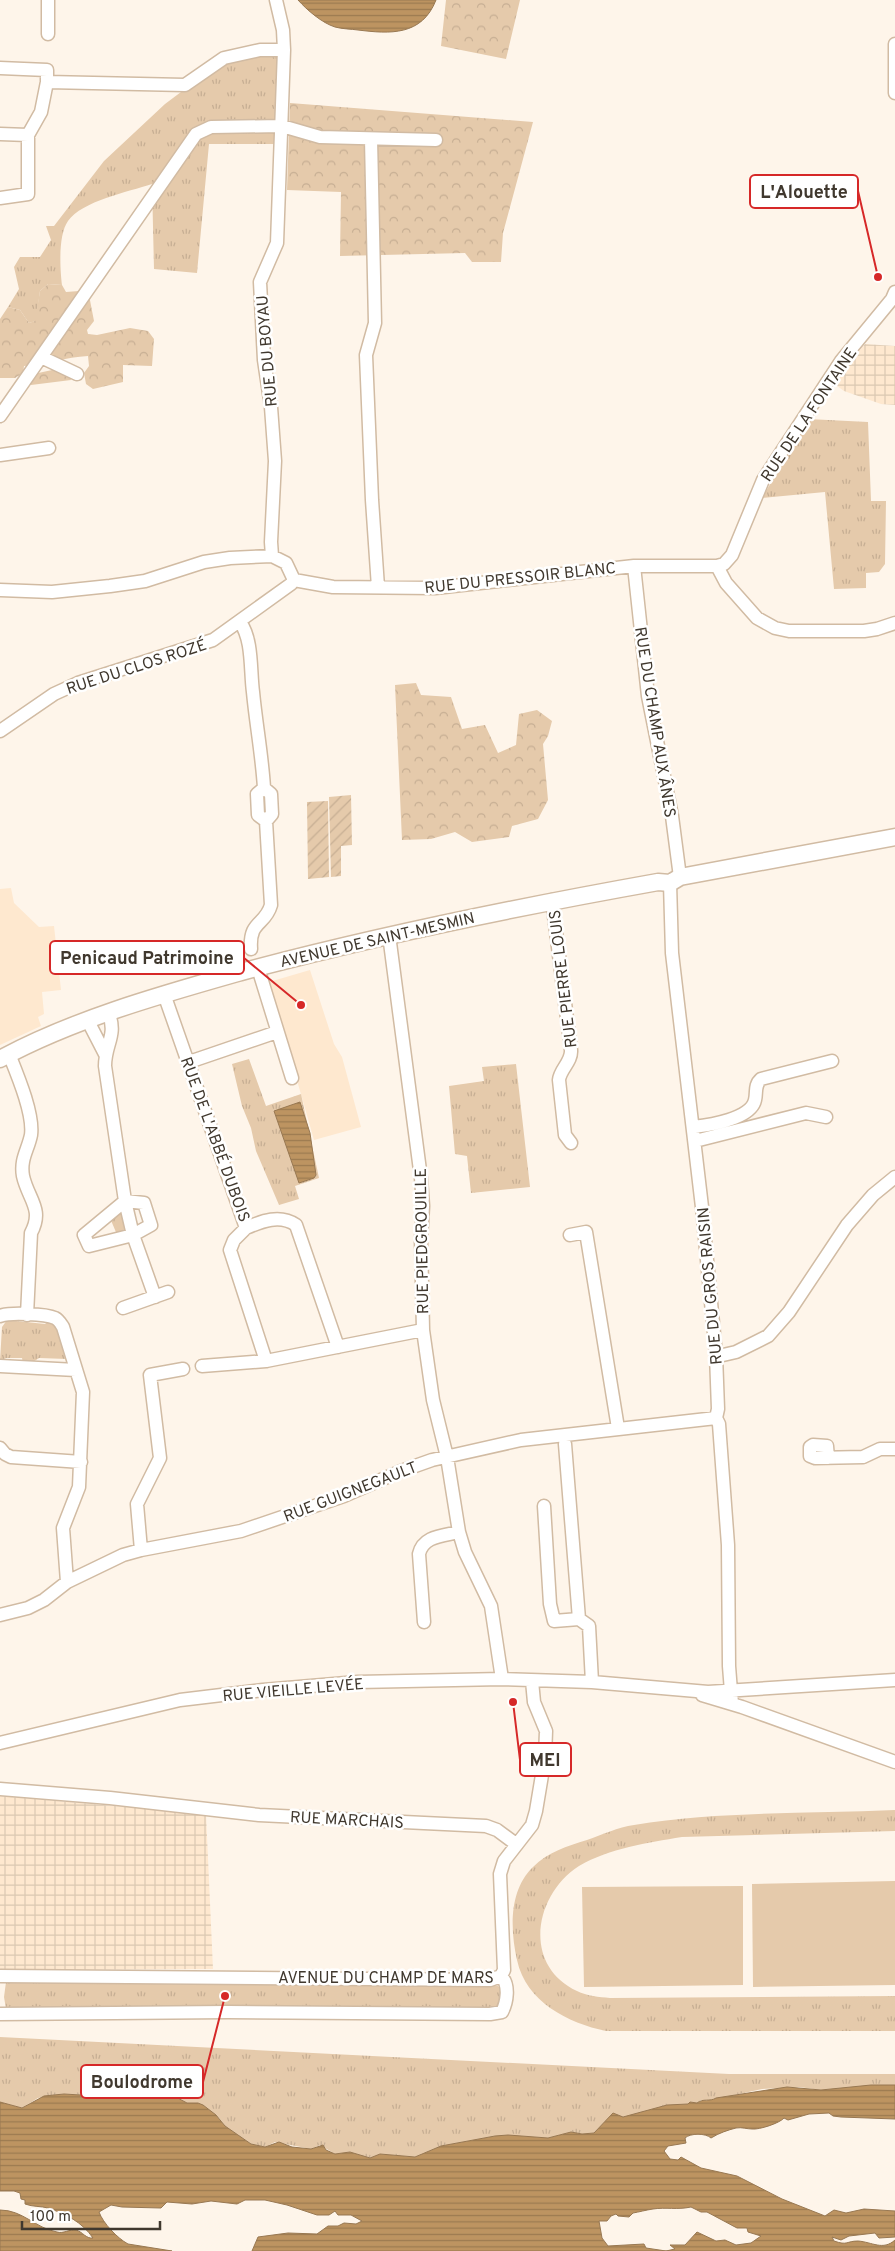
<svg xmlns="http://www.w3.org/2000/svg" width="895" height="2251" font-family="Overpass,sans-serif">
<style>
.built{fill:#fee8cf}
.industrial{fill:url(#industrial-grid)}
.grass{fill:url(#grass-tufts)}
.forest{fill:url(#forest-crowns)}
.garden{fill:url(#garden-furrows)}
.pitch{fill:#e5caab}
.water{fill:url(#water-rules);stroke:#987852}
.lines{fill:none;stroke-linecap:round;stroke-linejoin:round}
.minor-casing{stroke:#d1bba3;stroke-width:15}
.major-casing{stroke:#d1bba3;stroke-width:19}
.minor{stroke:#fff;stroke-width:12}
.major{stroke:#fff;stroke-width:16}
.labels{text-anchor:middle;stroke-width:5;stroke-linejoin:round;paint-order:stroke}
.street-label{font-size:16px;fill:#40382e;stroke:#fff}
.leader{fill:none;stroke:#d62828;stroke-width:2}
.callout-dot{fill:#d62828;stroke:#fff;stroke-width:2}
.callout{fill:#fff;stroke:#d62828;stroke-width:2}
.callout-label{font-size:18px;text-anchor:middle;font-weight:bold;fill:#40382e}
</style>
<defs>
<pattern id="industrial-grid" width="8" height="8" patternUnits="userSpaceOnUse" patternTransform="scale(1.25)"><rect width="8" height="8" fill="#fee8cf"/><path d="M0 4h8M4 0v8" fill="none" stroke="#dbc8b2"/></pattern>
<pattern id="grass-tufts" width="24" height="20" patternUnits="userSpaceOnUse" patternTransform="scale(1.25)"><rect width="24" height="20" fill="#e5caab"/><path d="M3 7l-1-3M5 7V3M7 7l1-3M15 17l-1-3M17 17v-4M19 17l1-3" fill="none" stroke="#c6ae93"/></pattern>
<pattern id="forest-crowns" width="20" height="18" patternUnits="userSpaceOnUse" patternTransform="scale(1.25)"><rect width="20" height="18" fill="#e5caab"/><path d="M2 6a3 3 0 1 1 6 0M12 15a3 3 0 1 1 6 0" fill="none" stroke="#c6ae93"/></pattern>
<pattern id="garden-furrows" width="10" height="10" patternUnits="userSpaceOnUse" patternTransform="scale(1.25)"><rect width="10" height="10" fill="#e5caab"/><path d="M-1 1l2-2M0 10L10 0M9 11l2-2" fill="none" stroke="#c6ae93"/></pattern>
<pattern id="water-rules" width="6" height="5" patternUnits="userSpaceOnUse" patternTransform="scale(1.25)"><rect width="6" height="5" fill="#bd9461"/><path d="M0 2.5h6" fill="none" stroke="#9b7a50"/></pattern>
</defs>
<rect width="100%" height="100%" fill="#fef5ea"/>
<path class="built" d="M 11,888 L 14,903 L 39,927 L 54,926 L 61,990 L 42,992 L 44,1014 L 38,1017 L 41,1026 L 0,1045 L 0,889 Z
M 310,970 L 334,1044 L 342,1057 L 361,1127 L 314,1140 L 269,982 Z"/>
<path class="industrial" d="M 865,344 L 895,346 L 895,405 L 881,404 L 844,391 L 833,383 Z
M 0,1796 L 206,1814 L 213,1969 L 0,1970 Z"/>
<path class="grass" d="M 278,53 L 275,144 L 209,144 L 197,273 L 154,269 L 152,184 C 128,192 82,201 68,221 C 58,235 60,269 62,285 L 48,284 L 40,291 L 36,321 L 29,323 L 20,310 L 8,307 L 19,289 L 14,267 L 20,257 L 40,257 L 51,240 L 46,226 L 54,226 L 104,161 L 165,104 L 225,59 Z
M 808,419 L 868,422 L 871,501 L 886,501 L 885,564 L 879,572 L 866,573 L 866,588 L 834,589 L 825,492 L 762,498 Z
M 249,1059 L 266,1106 L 301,1094 L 319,1178 L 295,1186 L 299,1199 L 279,1205 L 256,1151 L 251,1128 L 242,1106 L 232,1064 Z
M 516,1064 L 530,1187 L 471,1193 L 467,1156 L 455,1154 L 449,1086 L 484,1081 L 482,1067 Z
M 121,1211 L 127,1233 L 118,1237 L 110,1218 Z
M 7,1320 L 45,1324 L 49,1321 L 57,1325 L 67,1359 L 39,1358 L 30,1364 L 23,1363 L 22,1358 L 6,1358 L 0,1361 L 2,1327 Z
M 895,1810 L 895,1831 L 682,1837 C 647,1843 610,1848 579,1866 C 534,1895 522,1965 577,1991 C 587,1996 599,1997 610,1998 L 895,1996 L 895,2031 L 606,2031 C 568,2023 526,2002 517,1960 C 510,1929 509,1890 533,1867 C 548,1852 567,1846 587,1840 C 602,1835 618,1827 634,1825 C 719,1811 808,1814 895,1810 Z
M 6,1982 L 234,1985 L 486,1984 L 498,1986 L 502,1990 L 501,2003 L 498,2008 L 488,2008 L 6,2009 L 4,1997 Z
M 0,2037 L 729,2074 L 895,2074 L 895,2085 L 821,2090 L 799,2087 L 762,2089 L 712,2100 L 701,2100 L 697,2103 L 690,2102 L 688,2104 L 667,2105 L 630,2116 L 609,2118 L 594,2133 L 582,2134 L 571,2132 L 548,2138 L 495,2136 L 441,2146 L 415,2157 L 380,2154 L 370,2158 L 350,2152 L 335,2154 L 320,2145 L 311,2149 L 275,2142 L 265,2147 L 251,2144 L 225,2126 L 219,2118 L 203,2105 L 198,2103 L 187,2103 L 172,2095 L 152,2094 L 113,2097 L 64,2094 L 38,2098 L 22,2108 L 0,2102 Z"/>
<path class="forest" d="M 446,0 L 520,0 L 506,59 L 441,46 Z
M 290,103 L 533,122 L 503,233 L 501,262 L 472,262 L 465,253 L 340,256 L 341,192 L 287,190 Z
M 48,284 L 62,285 L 66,292 L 79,291 L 89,295 L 94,321 L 87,330 L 88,334 L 97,335 L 130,328 L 148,331 L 154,339 L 152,366 L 123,365 L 123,382 L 93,389 L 86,384 L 84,373 L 89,366 L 88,356 C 66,357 46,365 24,366 L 23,373 L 15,378 L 0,378 L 0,319 L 8,307 L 20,310 L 29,323 L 35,321 L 40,291 Z
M 66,367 L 71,380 L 31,385 L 29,375 Z
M 416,683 L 421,695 L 451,697 L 462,729 L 485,725 L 498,753 L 516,745 L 519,714 L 537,710 L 552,721 L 548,736 L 543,744 L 548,800 L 538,819 L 512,826 L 509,837 L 472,842 L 455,832 L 431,839 L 402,840 L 395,685 Z"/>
<path class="garden" d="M 351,795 L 352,845 L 341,846 L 341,876 L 331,877 L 329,797 Z
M 328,801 L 329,877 L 308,879 L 307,802 Z"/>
<path class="pitch" d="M 895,1881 L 895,1985 L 753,1987 L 752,1884 Z
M 743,1886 L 743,1985 L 584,1987 L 582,1887 Z"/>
<path class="water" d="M 298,0 L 436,0 C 422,36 390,34 358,30 C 351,29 342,29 335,27 C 322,23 307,10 298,0 Z
M 300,1102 L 310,1133 L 316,1175 L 314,1178 L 299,1183 L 274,1111 Z
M 871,2085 L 895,2085 L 895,2119 L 841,2117 L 833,2116 L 829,2113 L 809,2114 L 788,2120 L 784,2118 C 780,2123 759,2130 752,2129 C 747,2129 742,2127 736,2128 C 728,2130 719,2133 711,2138 C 706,2133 690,2133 685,2138 L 686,2143 L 668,2146 L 664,2151 L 670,2159 L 678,2160 L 681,2157 L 701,2168 L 737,2176 L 782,2199 L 825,2216 L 834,2210 L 846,2213 L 864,2209 L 895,2211 L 895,2237 L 879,2238 L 875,2233 L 849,2236 L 841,2240 L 832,2237 L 834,2241 C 848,2246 846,2241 858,2241 C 872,2242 883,2251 895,2240 L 895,2251 L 666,2251 L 675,2249 L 670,2245 L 685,2245 L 697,2232 L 716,2241 L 725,2240 L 736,2245 L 751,2243 L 761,2236 L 748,2232 L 747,2228 L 737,2228 L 707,2212 L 701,2212 L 691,2207 C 677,2210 666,2207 653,2209 C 646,2210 639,2212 633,2213 L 629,2217 L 618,2216 L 616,2214 L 611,2216 L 607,2221 L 599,2221 L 602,2238 L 608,2246 L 644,2244 L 646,2248 L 666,2251 L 252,2251 L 258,2237 L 288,2233 L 317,2234 L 328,2226 L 338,2226 L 344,2223 L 356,2224 L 362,2221 L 351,2215 L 338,2215 L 335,2211 L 329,2215 L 317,2215 L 287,2205 L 265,2200 L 245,2200 L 237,2204 L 211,2201 L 192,2204 L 167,2202 L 161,2208 L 122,2207 L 111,2205 L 99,2212 C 103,2223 117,2238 128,2244 L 172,2251 L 0,2251 L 0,2210 C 23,2210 35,2228 57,2232 C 63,2234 70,2229 76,2230 C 83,2232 86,2239 93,2238 C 82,2222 66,2214 48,2208 C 41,2206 33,2207 25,2204 L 25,2200 L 21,2199 L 20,2193 L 14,2191 L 0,2191 L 0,2102 L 22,2108 L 44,2096 L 64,2094 L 113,2097 L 152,2094 L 172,2095 L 187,2103 L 198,2103 L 203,2105 L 216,2115 L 225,2126 L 251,2144 L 265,2147 L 279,2142 L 292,2147 L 311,2149 L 323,2145 L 326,2150 L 335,2154 L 350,2152 L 370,2158 L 380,2154 L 415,2157 L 441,2146 L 495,2136 L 508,2135 L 548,2138 L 571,2132 L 582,2134 L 594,2133 L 613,2113 L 623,2117 L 667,2105 L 688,2104 L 690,2102 L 697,2103 C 703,2098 710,2102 716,2098 L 787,2087 L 821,2090 Z"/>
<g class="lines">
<g class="minor-casing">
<path id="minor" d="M 48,34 L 48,0
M 895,44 L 895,93
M 0,68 L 47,70 L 47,82
M 0,134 L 28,135
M 371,139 L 375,323 L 366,355 L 372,500 L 378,587
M 0,198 L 28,194 L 28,135 L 41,112 L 47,82 L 185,85 L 224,58 L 260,50 L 284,50
M 41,357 L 77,374
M 0,416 L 196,134 L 211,127 L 282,126 L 320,137 L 436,140
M 0,455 L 49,448
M 272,556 L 271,542 L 275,461 L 271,407 L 264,360 L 260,282 L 277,243 L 284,50 L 283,30 L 276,0
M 634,566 L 648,696 L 672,816 L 680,877
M 717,566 L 726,583 L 757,618 L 775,628 L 789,631 L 864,631 L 877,629 L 895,623
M 294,580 L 333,587 L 435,588 L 634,566 L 717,566 L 724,564 L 732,555 L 763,480 L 841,361 L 892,299 L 895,292
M 0,590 L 52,592 L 110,586 L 145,581 L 204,562 L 230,558 L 272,556 L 286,563 L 294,580
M 240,622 C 253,640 250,670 253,692 C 256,724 262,755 264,788
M 0,731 L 54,694 L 78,683 L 213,640 L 291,584 L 294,580
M 264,788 L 257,794 L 258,815 L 266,821
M 264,788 L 271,794 L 272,814 L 266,821
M 670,883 L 672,953 L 702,1207 L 716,1355 L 718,1409 L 716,1418 L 719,1424 L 728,1545 L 729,1666 L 732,1704
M 552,900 L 571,1050 C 572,1062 560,1069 559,1080 L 565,1135 L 571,1143
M 389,935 L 421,1178 L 423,1206 L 421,1240 L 423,1330 L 433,1400 L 447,1457 L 459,1532 L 465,1552 L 491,1606 L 502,1679
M 251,949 C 249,920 265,926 271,905 L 266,821
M 258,968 L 292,1078
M 164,994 L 246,1228 C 262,1221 280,1214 296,1225 L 338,1347
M 109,1014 C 117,1036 105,1044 105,1066 L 125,1201 L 133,1235 L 155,1297
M 88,1021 L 105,1054
M 9,1054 C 17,1074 34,1114 31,1135 C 28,1150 20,1159 23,1176 C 28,1199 44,1209 31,1233 L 27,1315
M 189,1062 L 277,1032
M 693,1127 C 710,1125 751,1119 755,1100 C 757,1092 754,1085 761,1079 L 832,1061
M 695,1141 L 806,1113 L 826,1117
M 125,1201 L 144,1203 L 151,1225 L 133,1235 L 89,1246 L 84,1235 Z
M 246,1228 L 234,1240 L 230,1250 L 266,1361
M 570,1235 L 586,1232 L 618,1428
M 123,1308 L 168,1292
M 0,1316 C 10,1312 46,1314 55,1318 C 59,1320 61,1324 63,1327 L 83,1392 L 79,1487 L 63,1528 L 67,1582
M 716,1355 L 723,1355 L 736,1352 L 768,1336 L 789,1312 L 847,1225 L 873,1195 L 895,1177
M 0,1366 L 76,1370
M 202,1366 L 266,1361 L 423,1330
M 565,1444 L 579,1619 L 589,1626 L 592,1682
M 0,1448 L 5,1454 L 11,1457 L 81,1462
M 828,1458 L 827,1446 L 813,1445 L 810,1447 L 810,1456 L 815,1458 L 863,1457 L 880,1449 L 895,1449
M 544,1506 L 550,1604 L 554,1621 L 579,1619
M 141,1550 L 137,1504 L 160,1458 L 150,1375 L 183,1369
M 0,1615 L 28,1608 L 44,1600 L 67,1582 L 123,1555 L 141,1550 L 241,1531 L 344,1496 L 401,1471 L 432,1460 L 521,1440 L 716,1418
M 424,1622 L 419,1554 C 423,1536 442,1536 459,1532
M 702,1695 L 742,1707 L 895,1762
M 0,1743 L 180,1700 L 263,1690 L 358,1682 L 502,1679 L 592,1682 L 708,1692 L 895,1680
M 0,1789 L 110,1798 L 259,1815 L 486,1826 L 497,1830 L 516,1844
M 0,1976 L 490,1980 L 501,1976
M 501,1976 L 504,1970 L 500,1874 L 504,1861 L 532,1825 L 536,1811 L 545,1757 L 546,1731 L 534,1702 L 532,1681
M 0,2014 L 228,2012 L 490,2014 L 502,2012 C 507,2002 510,1985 501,1976"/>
</g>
<g class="major-casing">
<path id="major" d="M 0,1059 C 74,1019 160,995 241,972 C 379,935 518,907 658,882 L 670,883 L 680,877 L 895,837"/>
</g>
<use href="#minor" class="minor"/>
<use href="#major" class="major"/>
</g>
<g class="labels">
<g class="street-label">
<text transform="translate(266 351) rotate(-95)" y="6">RUE DU BOYAU</text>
<text transform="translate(808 414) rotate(-56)" y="6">RUE DE LA FONTAINE</text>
<text transform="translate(520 577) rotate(-6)" y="6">RUE DU PRESSOIR BLANC</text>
<text transform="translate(136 666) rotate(-18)" y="6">RUE DU CLOS ROZÉ</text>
<text transform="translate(656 722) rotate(81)" y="6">RUE DU CHAMP AUX ÂNES</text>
<text transform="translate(377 939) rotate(-13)" y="6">AVENUE DE SAINT-MESMIN</text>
<text transform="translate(562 979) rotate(-97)" y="6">RUE PIERRE LOUIS</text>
<text transform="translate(216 1139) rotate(70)" y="6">RUE DE L'ABBÉ DUBOIS</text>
<text transform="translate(421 1241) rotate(-91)" y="6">RUE PIEDGROUILLE</text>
<text transform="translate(709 1286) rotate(-95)" y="6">RUE DU GROS RAISIN</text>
<text transform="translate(350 1491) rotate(-21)" y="6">RUE GUIGNEGAULT</text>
<text transform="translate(293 1689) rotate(-5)" y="6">RUE VIEILLE LEVÉE</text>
<text transform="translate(347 1819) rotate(3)" y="6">RUE MARCHAIS</text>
<text x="386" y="1983">AVENUE DU CHAMP DE MARS</text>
</g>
</g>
<path class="leader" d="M878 277L858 191M301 1005L244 958M513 1702L520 1760M225 1996L203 2082"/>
<g class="callout-dot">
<circle cx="878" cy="277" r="5"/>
<circle cx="301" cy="1005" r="5"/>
<circle cx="513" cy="1702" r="5"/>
<circle cx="225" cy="1996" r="5"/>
</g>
<g class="callout">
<rect x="750" y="175" width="108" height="33" rx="5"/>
<rect x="50" y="941" width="194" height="33" rx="5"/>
<rect x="520" y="1743" width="51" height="33" rx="5"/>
<rect x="81" y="2065" width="122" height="33" rx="5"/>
</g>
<g class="callout-label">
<text x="804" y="198">L'Alouette</text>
<text x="147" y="964">Penicaud Patrimoine</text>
<text x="545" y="1766">MEI</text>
<text x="142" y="2088">Boulodrome</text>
</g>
<path d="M22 2221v8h138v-8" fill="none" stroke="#40382e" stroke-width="2.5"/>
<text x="30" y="2221" font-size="15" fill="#40382e" stroke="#ffffff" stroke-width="4" paint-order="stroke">100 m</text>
</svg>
